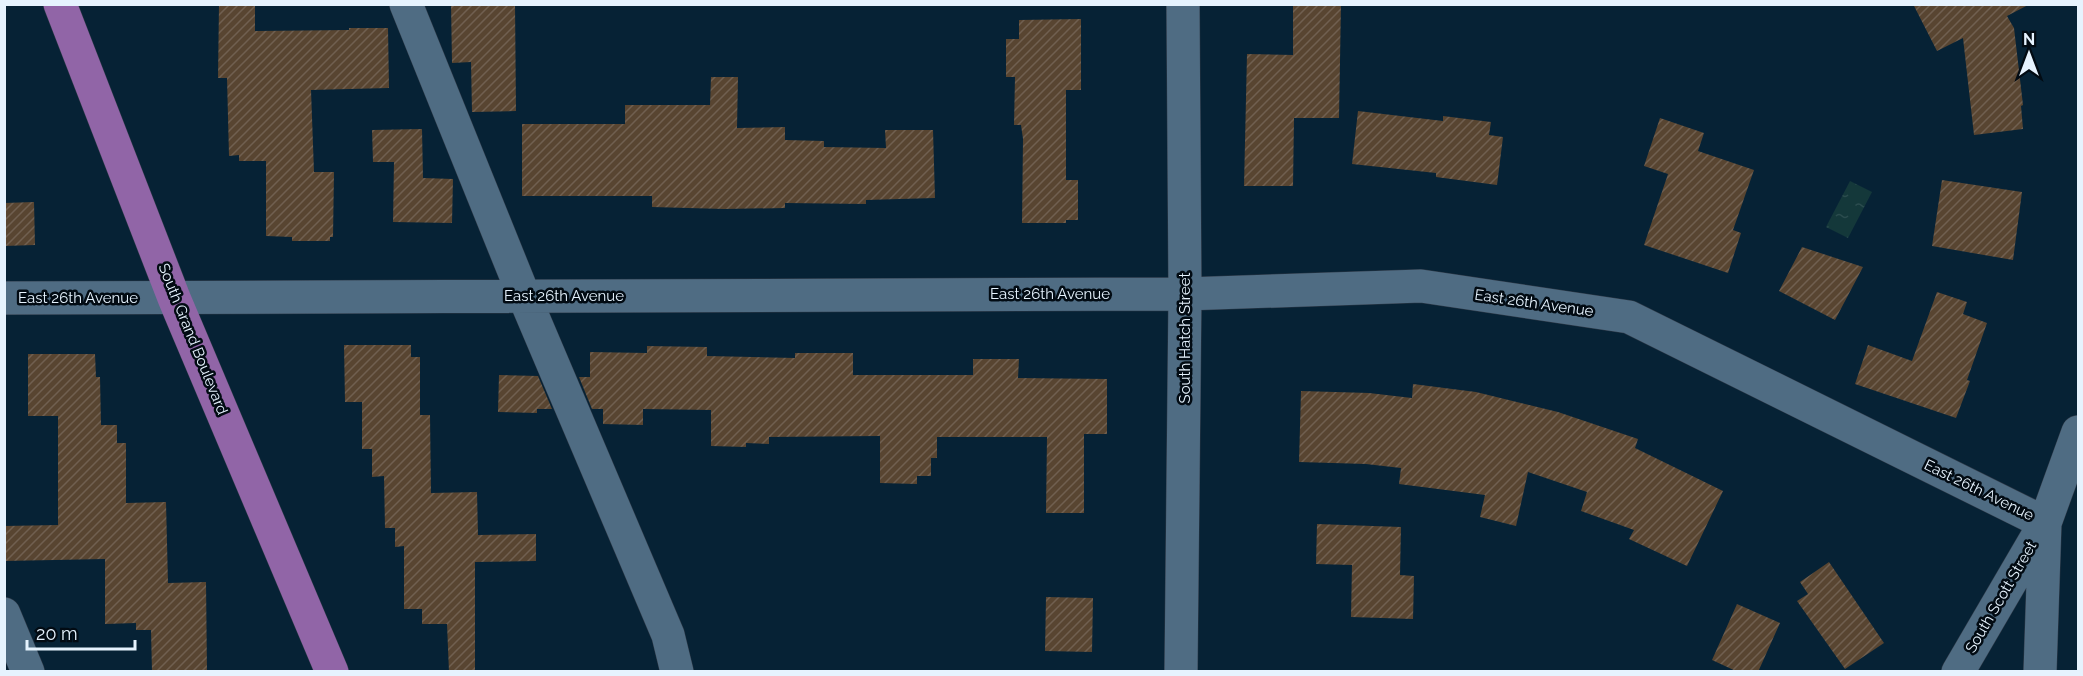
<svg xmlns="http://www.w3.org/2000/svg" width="2083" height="676" font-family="Raleway,sans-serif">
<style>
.water{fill:url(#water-ripples)}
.building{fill:url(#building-hatch)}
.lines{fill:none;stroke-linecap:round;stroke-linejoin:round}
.minor-casing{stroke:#2e3947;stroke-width:34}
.major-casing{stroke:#2e3947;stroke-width:34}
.minor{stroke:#4f6c83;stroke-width:33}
.major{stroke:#9165a7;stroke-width:33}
.labels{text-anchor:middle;stroke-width:5;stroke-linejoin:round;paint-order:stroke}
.street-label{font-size:15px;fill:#e6f3fe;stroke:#020b13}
</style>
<defs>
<pattern id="water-ripples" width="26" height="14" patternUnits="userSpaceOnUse" patternTransform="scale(1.5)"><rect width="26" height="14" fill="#14383a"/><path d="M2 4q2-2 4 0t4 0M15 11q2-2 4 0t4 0" fill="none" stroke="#2b4c4e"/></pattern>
<pattern id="building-hatch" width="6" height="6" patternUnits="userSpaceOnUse" patternTransform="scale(1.5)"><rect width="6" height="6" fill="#584531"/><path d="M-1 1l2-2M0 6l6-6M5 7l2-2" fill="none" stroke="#706050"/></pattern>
</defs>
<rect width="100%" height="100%" fill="#062235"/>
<path class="water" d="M 1850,181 L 1872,192 L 1848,238 L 1826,227 Z"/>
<path class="building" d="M 219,4 L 255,4 L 255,31 L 349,30 L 349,28 L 388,28 L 389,88 L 311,90 L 314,172 L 334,172 L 333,237 L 330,237 L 330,241 L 292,241 L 292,237 L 266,236 L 266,161 L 239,161 L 239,155 L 229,156 L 227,78 L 218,78 Z
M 451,4 L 515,4 L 516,111 L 472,112 L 471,62 L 452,63 Z
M 1293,4 L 1341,4 L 1339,118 L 1294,118 L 1293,186 L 1244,186 L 1247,54 L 1293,55 Z
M 1913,4 L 2030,4 L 2007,16 L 2014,28 L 2023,105 L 2021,106 L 2023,129 L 1974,135 L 1963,38 L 1937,51 Z
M 1081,19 L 1081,90 L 1066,90 L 1066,180 L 1078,180 L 1078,220 L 1066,220 L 1066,223 L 1022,223 L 1023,139 L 1021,125 L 1014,125 L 1015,77 L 1006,77 L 1006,39 L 1019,39 L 1019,20 Z
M 711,77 L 738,77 L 737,128 L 785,127 L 785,140 L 824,141 L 824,147 L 886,148 L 885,130 L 933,130 L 935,198 L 866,200 L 866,204 L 785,203 L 785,208 L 724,209 L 652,207 L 652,196 L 522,196 L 522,124 L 625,124 L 625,105 L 710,105 Z
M 1358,111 L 1443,121 L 1443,116 L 1491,122 L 1489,135 L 1503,137 L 1497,185 L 1436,177 L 1436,173 L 1352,164 Z
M 1660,118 L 1704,133 L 1698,151 L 1754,170 L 1733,230 L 1741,233 L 1728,273 L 1644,245 L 1668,174 L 1644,166 Z
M 422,129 L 423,178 L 453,179 L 452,223 L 393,222 L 394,162 L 373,162 L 372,130 Z
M 1942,180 L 2022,192 L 2013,260 L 1932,246 Z
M 34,202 L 35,245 L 4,246 L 4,203 Z
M 1802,247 L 1863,267 L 1835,320 L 1779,291 Z
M 1937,292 L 1967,302 L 1963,314 L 1987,323 L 1967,380 L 1970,381 L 1956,418 L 1855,384 L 1868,345 L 1912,361 Z
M 344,345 L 411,345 L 411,357 L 420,357 L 420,415 L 430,415 L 431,493 L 477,492 L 478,535 L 536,534 L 536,561 L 475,562 L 475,672 L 449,672 L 447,624 L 422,624 L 422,609 L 404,609 L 404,546 L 395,547 L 395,528 L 385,528 L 384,476 L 372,477 L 372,449 L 362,449 L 362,402 L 345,402 Z
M 647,346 L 707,347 L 707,356 L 795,358 L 795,353 L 853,353 L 853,375 L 973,375 L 973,359 L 1019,359 L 1018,378 L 1107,379 L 1107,434 L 1084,434 L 1084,513 L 1046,513 L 1047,437 L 937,437 L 937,458 L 931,458 L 931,476 L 917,476 L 917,484 L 880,483 L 880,436 L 769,437 L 769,444 L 746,443 L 746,447 L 711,446 L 711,410 L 643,409 L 643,425 L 603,424 L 603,409 L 592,409 L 579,377 L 590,377 L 590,352 L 647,353 Z
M 28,354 L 95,354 L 96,377 L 100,377 L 101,425 L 117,425 L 117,443 L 126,443 L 126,503 L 166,502 L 168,583 L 206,582 L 207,672 L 152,672 L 151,630 L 136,630 L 136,623 L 105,624 L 105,559 L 4,561 L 4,526 L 58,525 L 58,416 L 28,416 Z
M 499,375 L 538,376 L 552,409 L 537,409 L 537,413 L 498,412 Z
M 1413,384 L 1476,392 L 1558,412 L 1638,439 L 1635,448 L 1723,491 L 1687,566 L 1629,539 L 1634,530 L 1581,511 L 1587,492 L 1528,472 L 1516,526 L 1480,517 L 1485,495 L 1399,484 L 1401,468 L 1366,464 L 1299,462 L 1301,391 L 1369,393 L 1412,398 Z
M 1317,524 L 1401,527 L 1400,575 L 1414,576 L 1413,619 L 1351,617 L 1352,565 L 1316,564 Z
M 1829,562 L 1884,643 L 1845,669 L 1797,601 L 1808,594 L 1800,582 Z
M 1046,597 L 1093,598 L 1092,652 L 1045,651 Z
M 1737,604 L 1780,623 L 1758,672 L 1738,672 L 1712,660 Z"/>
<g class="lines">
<g class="minor-casing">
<path id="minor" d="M 406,4 L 524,296 L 668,635 L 677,672
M 4,298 L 1185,294 L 1421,286 L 1629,317 L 2045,523 L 1958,672
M 4,614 L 28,672
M 1181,672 L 1185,294 L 1183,4
M 2040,672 L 2045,523 L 2078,432"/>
</g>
<g class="major-casing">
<path id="major" d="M 60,4 L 174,298 L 332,672"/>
</g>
<use href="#minor" class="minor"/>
<use href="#major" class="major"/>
</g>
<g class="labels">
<g class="street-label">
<text x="1050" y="299">East 26th Avenue</text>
<text x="564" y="301">East 26th Avenue</text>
<text x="78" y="303">East 26th Avenue</text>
<text transform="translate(1534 303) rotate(8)" y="5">East 26th Avenue</text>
<text transform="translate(1185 338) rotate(-90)" y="5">South Hatch Street</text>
<text transform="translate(193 339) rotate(68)" y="5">South Grand Boulevard</text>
<text transform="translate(1979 490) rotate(26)" y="5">East 26th Avenue</text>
<text transform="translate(2001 597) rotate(-60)" y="5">South Scott Street</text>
</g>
</g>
<rect width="2083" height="676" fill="none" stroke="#e6f3fe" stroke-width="12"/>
<g transform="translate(2029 54)" stroke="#020b13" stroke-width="4.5" paint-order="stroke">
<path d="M0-4.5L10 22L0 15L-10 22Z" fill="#e6f3fe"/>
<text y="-9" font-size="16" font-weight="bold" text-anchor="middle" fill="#e6f3fe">N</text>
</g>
<path d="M27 640v9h108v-9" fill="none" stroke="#e6f3fe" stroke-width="3"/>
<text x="36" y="640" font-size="18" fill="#e6f3fe" stroke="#020b13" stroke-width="4.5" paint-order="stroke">20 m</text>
</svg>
